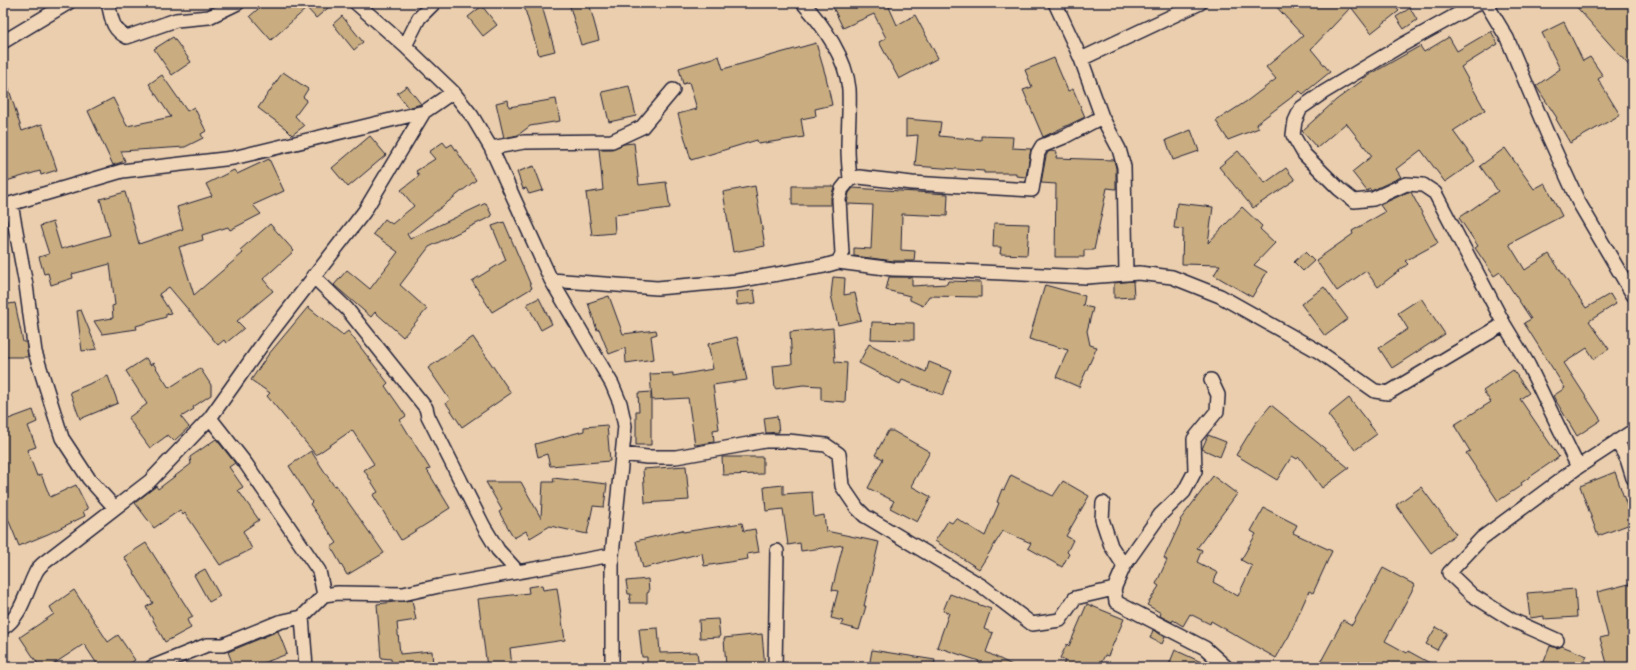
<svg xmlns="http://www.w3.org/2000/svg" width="1636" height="670" font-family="Kalam,sans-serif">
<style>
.building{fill:#c9ad80;stroke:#22223b}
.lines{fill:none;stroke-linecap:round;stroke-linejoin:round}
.minor-casing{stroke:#22223b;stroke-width:16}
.minor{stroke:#f1d6b8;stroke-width:13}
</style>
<rect width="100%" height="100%" fill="#eacead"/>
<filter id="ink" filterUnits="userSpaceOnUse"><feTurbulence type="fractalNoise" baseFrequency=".025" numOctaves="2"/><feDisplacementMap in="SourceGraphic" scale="8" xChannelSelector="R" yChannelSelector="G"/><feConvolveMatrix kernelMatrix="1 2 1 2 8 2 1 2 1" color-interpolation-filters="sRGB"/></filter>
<g filter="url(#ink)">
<path class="building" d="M 265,3 L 334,3 L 316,18 L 307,8 L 271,40 L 250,16 Z
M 523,3 L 541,3 L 555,51 L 539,55 Z
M 569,3 L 589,3 L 599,40 L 581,45 Z
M 831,3 L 898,3 L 889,7 L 897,25 L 915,15 L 938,58 L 899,79 L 879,42 L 886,38 L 874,14 L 843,28 Z
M 1273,3 L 1392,3 L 1399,11 L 1371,33 L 1351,7 L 1311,49 L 1330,72 L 1303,94 L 1300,91 L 1256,124 L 1259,128 L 1228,140 L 1216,121 L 1247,101 L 1276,79 L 1266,67 L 1303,36 Z
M 1573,3 L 1633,3 L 1633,70 L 1616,51 Z
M 482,6 L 497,25 L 483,36 L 468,17 Z
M 1410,8 L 1417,20 L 1404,29 L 1396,17 Z
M 342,16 L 363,42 L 354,50 L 333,24 Z
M 1564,22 L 1583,61 L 1590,57 L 1603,76 L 1598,79 L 1620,115 L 1570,143 L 1556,119 L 1557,118 L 1536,86 L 1560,69 L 1542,33 Z
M 1491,31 L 1498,44 L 1461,67 L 1485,110 L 1453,131 L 1475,161 L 1445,182 L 1421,150 L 1396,169 L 1401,177 L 1371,191 L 1370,189 L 1367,191 L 1352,172 L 1372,156 L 1346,123 L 1317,148 L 1302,131 L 1336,100 L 1363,80 L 1362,79 L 1420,46 L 1424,52 L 1449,37 L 1457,51 Z
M 173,37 L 191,62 L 172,75 L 154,49 Z
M 816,43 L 826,77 L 832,105 L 815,109 L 816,116 L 801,119 L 804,137 L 758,144 L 757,140 L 691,160 L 678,114 L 697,109 L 689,82 L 683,84 L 679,68 L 719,56 L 723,69 Z
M 1054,58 L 1068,91 L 1073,89 L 1085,117 L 1043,137 L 1023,90 L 1032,87 L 1025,70 Z
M 283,72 L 308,89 L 303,97 L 307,100 L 295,116 L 304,126 L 292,135 L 285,128 L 258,108 Z
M 162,75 L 187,111 L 194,107 L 206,131 L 201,134 L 203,138 L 185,147 L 121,151 L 125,161 L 113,165 L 88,111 L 113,98 L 127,126 L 171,117 L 149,84 Z
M 3,80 L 6,80 L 22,131 L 42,124 L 57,170 L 41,175 L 40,171 L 3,182 Z
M 407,86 L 421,104 L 408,108 L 397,93 Z
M 629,86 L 636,116 L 609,122 L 602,92 Z
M 556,99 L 560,121 L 530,126 L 518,135 L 504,138 L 496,103 L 508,100 L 509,107 Z
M 906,119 L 941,122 L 939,136 L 981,140 L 981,136 L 1013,137 L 1012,148 L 1031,149 L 1026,177 L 1016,176 L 1016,173 L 984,173 L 984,171 L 915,166 L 918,135 L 906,136 Z
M 1191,130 L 1199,151 L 1173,160 L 1166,140 Z
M 370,136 L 386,155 L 348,187 L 332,168 Z
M 443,142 L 447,147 L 452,144 L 476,180 L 407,234 L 410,239 L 486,203 L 492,216 L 429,247 L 400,285 L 427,309 L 403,337 L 375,312 L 371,317 L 334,285 L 347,270 L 370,289 L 398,252 L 373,234 L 385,219 L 392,224 L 414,206 L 401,190 L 419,176 L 416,171 L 435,159 L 429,152 Z
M 634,143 L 639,185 L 666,182 L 670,208 L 614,215 L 615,233 L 592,235 L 586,193 L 603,190 L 599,149 L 612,149 L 624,144 Z
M 1505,148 L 1534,189 L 1545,183 L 1562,216 L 1509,244 L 1525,270 L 1549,254 L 1586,308 L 1610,294 L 1616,304 L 1589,321 L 1609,349 L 1594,359 L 1587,348 L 1564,363 L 1601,420 L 1577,436 L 1553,396 L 1565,388 L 1524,323 L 1531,319 L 1500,272 L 1494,276 L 1475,248 L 1478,246 L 1459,218 L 1498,191 L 1480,166 Z
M 1051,151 L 1057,152 L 1056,158 L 1114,160 L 1116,168 L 1116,189 L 1107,188 L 1094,250 L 1084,250 L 1084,257 L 1055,257 L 1056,184 L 1041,183 L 1046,156 L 1048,152 Z
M 1238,151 L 1265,183 L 1286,168 L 1295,180 L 1253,208 L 1219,167 Z
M 269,159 L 284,191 L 253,205 L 261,214 L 230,230 L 228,227 L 202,235 L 203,240 L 179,247 L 194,295 L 243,253 L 240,250 L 270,224 L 294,251 L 263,279 L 273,291 L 237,321 L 244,328 L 226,343 L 224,340 L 218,345 L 169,287 L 159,294 L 171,313 L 166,314 L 166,317 L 136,326 L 137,329 L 102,334 L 94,321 L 113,318 L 112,306 L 115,305 L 110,264 L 72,274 L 73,278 L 51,285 L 48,273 L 44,274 L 39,257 L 49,254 L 40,226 L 53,222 L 61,249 L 110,235 L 100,199 L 125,192 L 139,244 L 183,229 L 177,207 L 212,196 L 206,184 L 234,170 L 237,174 Z
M 534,166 L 543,190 L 529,194 L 526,188 L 523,189 L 517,172 Z
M 755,186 L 765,246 L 733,252 L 723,192 Z
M 792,186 L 833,186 L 834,187 L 831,197 L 831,205 L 792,205 Z
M 853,188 L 948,194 L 947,216 L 902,214 L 901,250 L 915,251 L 914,261 L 894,261 L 854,256 L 854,248 L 871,249 L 873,205 L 847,204 L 849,193 Z
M 1408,192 L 1411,192 L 1413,196 L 1438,243 L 1405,261 L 1408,264 L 1378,287 L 1366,271 L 1337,291 L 1316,260 L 1353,234 L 1352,231 L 1385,212 L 1380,205 Z
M 1177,203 L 1213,207 L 1208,243 L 1242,207 L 1262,226 L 1260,229 L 1275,243 L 1254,265 L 1267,272 L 1252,297 L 1214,275 L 1220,265 L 1182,264 L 1183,229 L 1174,228 Z
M 504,222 L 532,288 L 492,312 L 472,281 L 506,260 L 492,226 Z
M 994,223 L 1029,224 L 1027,255 L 1000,254 L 1001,247 L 993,247 Z
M 1305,252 L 1314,261 L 1303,271 L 1294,262 Z
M 833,277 L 845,278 L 844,295 L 855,293 L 861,320 L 838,325 L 831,295 Z
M 889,277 L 912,277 L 912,286 L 947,284 L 948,281 L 981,282 L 981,297 L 929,296 L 923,306 L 910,300 L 910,296 L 886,290 Z
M 1133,281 L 1134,297 L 1114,298 L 1114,283 Z
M 1045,285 L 1085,296 L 1083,306 L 1093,308 L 1087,331 L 1090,345 L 1097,347 L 1079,387 L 1056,377 L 1068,350 L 1029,339 Z
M 1324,287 L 1348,319 L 1325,336 L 1301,304 Z
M 754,290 L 756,303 L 737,305 L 736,292 Z
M 609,296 L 623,334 L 656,330 L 657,334 L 651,336 L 654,359 L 626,363 L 625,348 L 609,354 L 599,329 L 597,330 L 588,303 Z
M 539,298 L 552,324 L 541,330 L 527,304 Z
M 1421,298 L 1445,334 L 1392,368 L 1379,348 L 1408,329 L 1398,313 Z
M 15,303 L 23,342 L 26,342 L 28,357 L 3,357 L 3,305 Z
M 308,307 L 343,335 L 348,331 L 388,383 L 385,386 L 406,416 L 400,420 L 430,469 L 427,470 L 450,508 L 436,517 L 436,518 L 401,540 L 373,495 L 378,492 L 364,470 L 374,464 L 352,430 L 316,455 L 267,396 L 270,393 L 251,380 L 268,355 Z
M 81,310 L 97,349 L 82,351 L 77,311 Z
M 872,322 L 914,323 L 914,340 L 871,339 Z
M 833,328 L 835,362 L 847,363 L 845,402 L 821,400 L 821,386 L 803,385 L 775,389 L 773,366 L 792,364 L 790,332 Z
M 473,337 L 511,393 L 462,427 L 446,403 L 450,400 L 428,368 Z
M 737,337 L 747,380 L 713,385 L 719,429 L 713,430 L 714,442 L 695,445 L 688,398 L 652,400 L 650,374 L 673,373 L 673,376 L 713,369 L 708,344 Z
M 869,344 L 926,372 L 929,362 L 952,371 L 943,395 L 902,380 L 900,384 L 859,363 Z
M 146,358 L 150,365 L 153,363 L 169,388 L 200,368 L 211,385 L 211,395 L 193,407 L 194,409 L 181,417 L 189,427 L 174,441 L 168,435 L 150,448 L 128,418 L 147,404 L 126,371 Z
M 1513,370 L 1529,393 L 1520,399 L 1559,457 L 1521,483 L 1522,485 L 1498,501 L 1466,453 L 1470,451 L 1454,425 L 1491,402 L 1483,391 Z
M 108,376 L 118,403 L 80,419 L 70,392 Z
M 651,392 L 651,445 L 636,445 L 636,411 L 639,411 L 638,393 Z
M 1349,398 L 1377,434 L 1355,450 L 1328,415 Z
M 1271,405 L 1349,468 L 1322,488 L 1299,457 L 1297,459 L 1292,456 L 1277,480 L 1236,455 L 1255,424 Z
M 33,410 L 37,422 L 28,426 L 36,447 L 27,450 L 37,476 L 41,474 L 50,497 L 76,485 L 88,509 L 83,511 L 85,516 L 48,534 L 19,546 L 4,509 L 7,508 L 3,497 L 3,421 Z
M 777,416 L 779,432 L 766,433 L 764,418 Z
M 607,425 L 610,461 L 550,466 L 547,454 L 538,457 L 535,444 L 584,431 L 584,427 Z
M 888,431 L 893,431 L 930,452 L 911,486 L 931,497 L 917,522 L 890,508 L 894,501 L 868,488 L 883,459 L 875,455 Z
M 1208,435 L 1226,442 L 1220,457 L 1202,449 Z
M 216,439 L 235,463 L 229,467 L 243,487 L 238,490 L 259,520 L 243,531 L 252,549 L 220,565 L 185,513 L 183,515 L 180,510 L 154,528 L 135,503 L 156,486 L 158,489 L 191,464 L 190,457 Z
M 311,451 L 334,486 L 336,485 L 384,553 L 347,575 L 331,547 L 337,543 L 310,504 L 312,502 L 289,466 Z
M 722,457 L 763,457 L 763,474 L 723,475 Z
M 686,466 L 689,500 L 645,503 L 643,469 Z
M 1615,472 L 1633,523 L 1598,536 L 1580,486 Z
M 1011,475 L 1053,496 L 1063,481 L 1089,496 L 1066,536 L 1073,540 L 1067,552 L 1069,554 L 1062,567 L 1028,548 L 1031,543 L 1003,531 L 979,569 L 935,541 L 948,521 L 952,523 L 956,518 L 985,536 L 999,503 L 997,502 L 1002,489 L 1004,490 Z
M 1213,476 L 1237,494 L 1197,548 L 1202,550 L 1197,562 L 1218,573 L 1213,582 L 1238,596 L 1252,566 L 1241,560 L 1256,534 L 1251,531 L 1264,508 L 1297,525 L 1293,533 L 1332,551 L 1313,593 L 1309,591 L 1289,636 L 1276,658 L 1211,621 L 1210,624 L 1190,614 L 1183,626 L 1173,620 L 1172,622 L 1160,616 L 1161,613 L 1147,605 L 1159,586 L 1156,584 L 1167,560 L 1164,558 L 1181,521 L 1180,520 Z
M 553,478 L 607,484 L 604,507 L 593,506 L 587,534 L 550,526 L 530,538 L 526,531 L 514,538 L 499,512 L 502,510 L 486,482 L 521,482 L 541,518 L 543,482 L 554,482 Z
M 783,485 L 783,494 L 812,492 L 814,517 L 824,515 L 826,531 L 879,542 L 864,606 L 866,606 L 859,630 L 841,625 L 843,621 L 831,618 L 838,591 L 832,590 L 843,545 L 801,551 L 800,543 L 788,545 L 783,509 L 766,511 L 764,487 Z
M 1421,487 L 1456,534 L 1431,553 L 1396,505 Z
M 742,523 L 744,531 L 755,529 L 759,552 L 747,554 L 748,559 L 704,566 L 702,553 L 643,568 L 636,541 L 682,530 L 683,532 Z
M 146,543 L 193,617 L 187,620 L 191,628 L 165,642 L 146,607 L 153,603 L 124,557 Z
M 1383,568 L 1415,585 L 1385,641 L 1407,653 L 1408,651 L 1437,667 L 1318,667 L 1343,620 L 1352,625 Z
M 205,569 L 220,596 L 209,602 L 194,575 Z
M 648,579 L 649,592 L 647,593 L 647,603 L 629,603 L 631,594 L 628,594 L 626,581 Z
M 1633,583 L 1633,667 L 1608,667 L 1600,638 L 1608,636 L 1597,592 Z
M 542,585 L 543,590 L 557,588 L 565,640 L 510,648 L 512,667 L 487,667 L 478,599 L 529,593 L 528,587 Z
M 1575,589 L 1577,617 L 1544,619 L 1544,616 L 1530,618 L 1527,593 Z
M 74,590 L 108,642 L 118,635 L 135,660 L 125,667 L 99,667 L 84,644 L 49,667 L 40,667 L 20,637 L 54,614 L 50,607 Z
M 950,594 L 991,609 L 984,629 L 993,633 L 986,652 L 1016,667 L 976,667 L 979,661 L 937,647 L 949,613 L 943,611 Z
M 412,600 L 416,620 L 397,623 L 400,654 L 432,651 L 433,667 L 392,667 L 391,659 L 381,658 L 377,604 Z
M 1087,604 L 1124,619 L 1108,656 L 1105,655 L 1099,667 L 1062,667 L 1065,661 L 1060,658 L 1067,644 L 1069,646 Z
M 718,619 L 720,637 L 700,638 L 699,620 Z
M 1436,627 L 1447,633 L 1437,650 L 1426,644 Z
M 658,628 L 660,653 L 697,652 L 699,667 L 647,667 L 647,657 L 642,657 L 639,629 Z
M 1153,630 L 1165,637 L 1162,644 L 1150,638 Z
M 278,631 L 287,654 L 253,667 L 234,667 L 228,652 Z
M 762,634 L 765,667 L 726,667 L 724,638 Z
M 1550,646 L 1557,648 L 1562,646 L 1587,656 L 1582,667 L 1542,667 Z
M 872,650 L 935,660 L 934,667 L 869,667 Z
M 1175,650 L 1212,667 L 1168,667 Z"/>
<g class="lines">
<g class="minor-casing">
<path id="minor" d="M 108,3 C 112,18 111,29 127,37 L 176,20 L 209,17 L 238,3
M 356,3 L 405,46 L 453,92 L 472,116 L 491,148 L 551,280 L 612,384 L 620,403 L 625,426 L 612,555 L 612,667
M 803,3 C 824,26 846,58 849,89 C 850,108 848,129 848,148 C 848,158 849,169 850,179
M 1055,3 L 1081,59 L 1102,117 L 1119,149 L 1124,167 L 1126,274
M 1478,3 L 1402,45 L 1324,92 L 1301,108 L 1295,121 L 1293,135 L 1304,154 L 1339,189 L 1354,201 L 1373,199 L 1406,184 L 1423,185 L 1435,193 L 1504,324 L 1528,364 L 1578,467
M 1486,3 L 1507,38 L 1547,133 L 1578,201 L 1633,295
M 3,42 L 68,3
M 405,46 L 419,18 L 434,3
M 1081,59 L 1200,3
M 491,148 L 524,142 L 612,141 L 642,127 L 673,90
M 11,204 L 26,285 L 35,352 L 62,438 L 89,479 L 115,508
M 3,206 L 122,171 L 233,158 L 424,112 L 453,92
M 838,262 L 893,269 L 939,270 L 1087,277 L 1139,273 L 1172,277 L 1220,296 L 1318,351 L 1375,391 L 1388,393 L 1504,324
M 313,276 L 347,309 L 426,408 L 428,416 L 484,527 L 498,550 L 518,572
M 551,280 L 657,288 L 737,281 L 824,266 L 838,262 L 842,254 L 839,199 L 842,189 L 850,179 L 859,177 L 912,183 L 1032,190 L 1038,153 L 1042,146 L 1064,137 L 1102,117
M 210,418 L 246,464 L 319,571 L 324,595
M 1617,441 L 1627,459 L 1633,478
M 622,454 L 647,457 L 676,457 L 765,441 L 788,441 L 826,445 L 839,454 L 842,486 L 857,508 L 865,516 L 982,586 L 1032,624 L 1060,620 L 1075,598 L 1114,589 L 1124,566 L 1160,515 L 1184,492 L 1195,471 L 1194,439 L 1217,411 L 1218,395 L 1211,380
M 1103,503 L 1102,519 L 1111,546 L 1124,566
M 1114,589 L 1116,602 L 1205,648 L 1226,667
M 302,617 L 306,667
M 3,628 C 21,617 26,592 35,574 C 37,569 41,565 45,562 L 150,481 L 210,418 L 266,339 L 364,212 L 424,112
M 1557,640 L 1512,620 L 1472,595 L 1449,573 L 1482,538 L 1578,467 L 1633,431
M 152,667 L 207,645 L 223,645 L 279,622 L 302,617 L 324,595 L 338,593 L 403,594 L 439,586 L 612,555
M 775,667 L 777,551"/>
</g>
<use href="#minor" class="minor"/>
</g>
</g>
<rect width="1636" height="670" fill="none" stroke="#f1d6b8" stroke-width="16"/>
<rect x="8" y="8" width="1620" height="654" fill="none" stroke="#22223b" stroke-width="1.5" filter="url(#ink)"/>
</svg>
